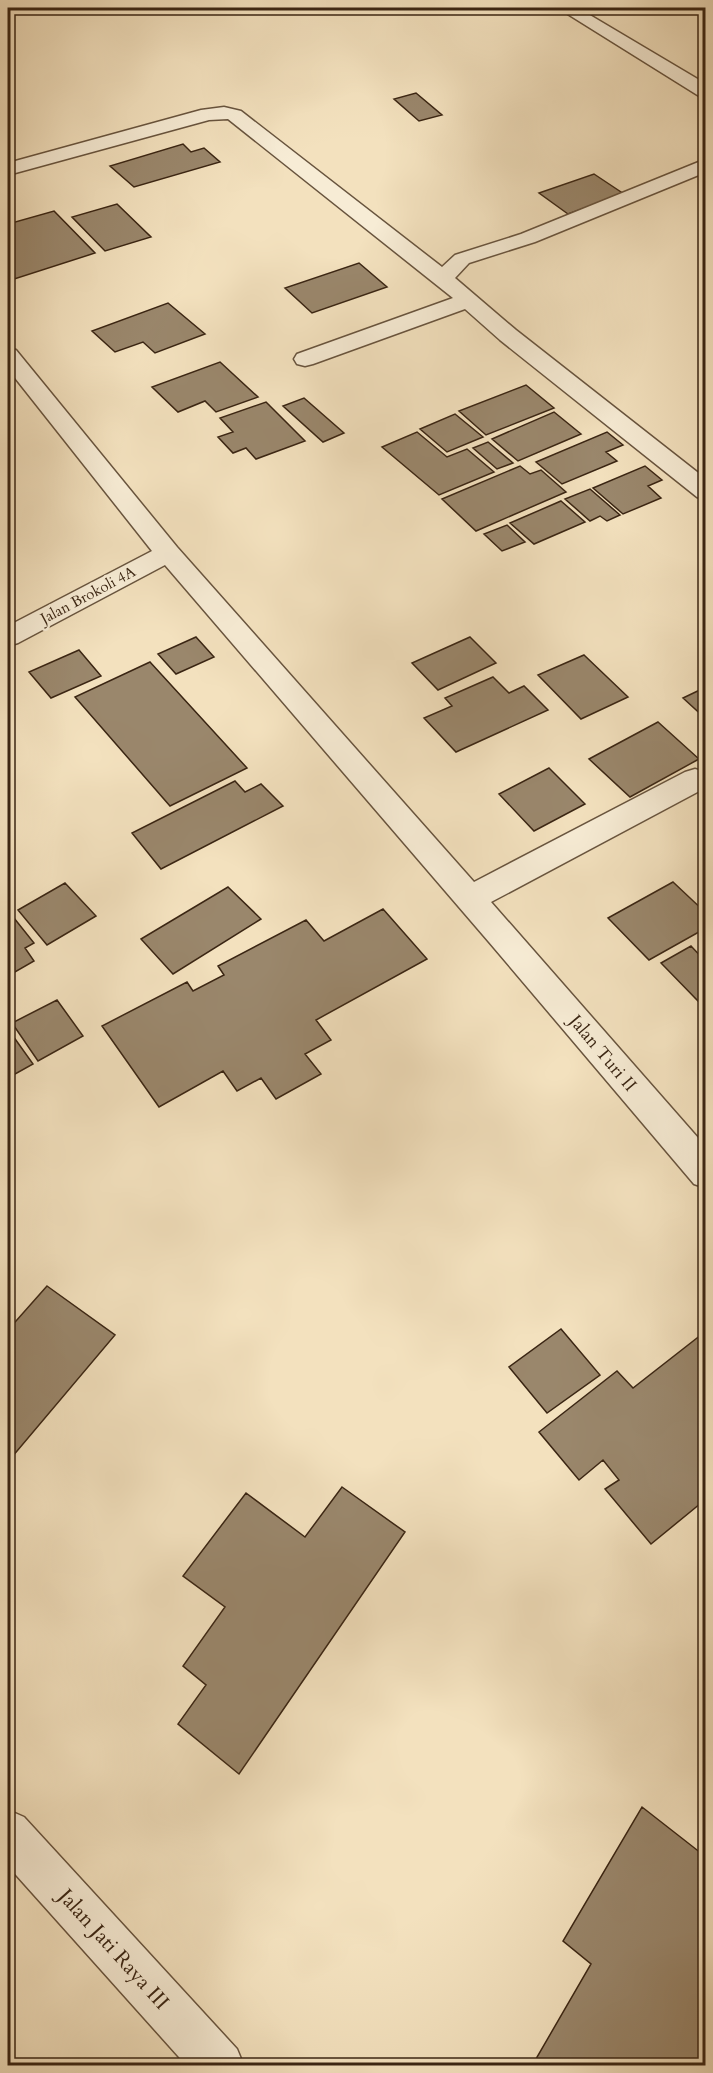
<svg xmlns="http://www.w3.org/2000/svg" width="713" height="2073" font-family="Cardo,serif">
<style>
.building{fill:#9a876c;stroke:#3a2513;stroke-width:1.5}
.lines{fill:none;stroke-linecap:round;stroke-linejoin:round}
.minor-casing{stroke:#68543e;stroke-width:3}
.minor{fill:#f7ecd5;fill-rule:evenodd}
.labels{text-anchor:middle;stroke-width:5;stroke-linejoin:round;paint-order:stroke}
.far-street-label{font-size:15px;fill:#3a2513;stroke:#f7ecd5}
.street-label{font-size:18px;fill:#3a2513;stroke:#f7ecd5}
.near-street-label{font-size:21px;fill:#3a2513;stroke:#f7ecd5}
</style>
<rect width="100%" height="100%" fill="#f3e1be"/>
<filter id="stains"><feTurbulence type="fractalNoise" baseFrequency=".00333" numOctaves="4"/><feColorMatrix values="0 0 0 0 .2 0 0 0 0 .09 0 0 0 0 .02 0 0 0 .5 -.17"/></filter>
<radialGradient id="worn" r=".72"><stop offset=".6" stop-color="#630" stop-opacity="0"/><stop offset="1" stop-color="#630" stop-opacity=".3"/></radialGradient>
<path class="building" d="M 416,93 L 442,115 L 419,121 L 394,99 Z
M 183,144 L 191,152 L 204,148 L 220,162 L 134,187 L 110,166 Z
M 594,174 L 624,194 L 568,214 L 539,193 Z
M 117,204 L 151,237 L 105,251 L 72,217 Z
M 54,211 L 95,253 L 8,281 L 8,224 Z
M 359,263 L 387,287 L 312,313 L 285,288 Z
M 168,303 L 205,334 L 155,353 L 143,342 L 115,352 L 92,331 Z
M 220,362 L 258,397 L 216,412 L 205,401 L 178,412 L 152,387 Z
M 526,385 L 554,408 L 486,435 L 459,411 Z
M 304,398 L 344,433 L 323,442 L 283,406 Z
M 266,402 L 305,441 L 256,459 L 246,448 L 233,453 L 218,437 L 233,432 L 220,418 Z
M 554,412 L 581,434 L 518,461 L 492,439 Z
M 455,414 L 483,437 L 447,452 L 420,429 Z
M 417,432 L 447,457 L 467,449 L 494,472 L 439,495 L 382,447 Z
M 607,432 L 623,445 L 606,452 L 617,461 L 562,484 L 536,462 Z
M 488,442 L 513,463 L 497,469 L 473,448 Z
M 520,466 L 530,474 L 541,470 L 566,492 L 476,531 L 442,499 Z
M 645,466 L 662,480 L 648,486 L 661,498 L 623,514 L 593,488 Z
M 590,489 L 620,515 L 607,521 L 600,516 L 590,521 L 565,499 Z
M 561,501 L 585,522 L 534,544 L 510,523 Z
M 507,525 L 525,542 L 502,551 L 484,534 Z
M 196,637 L 214,657 L 176,674 L 158,654 Z
M 470,637 L 496,663 L 438,690 L 412,663 Z
M 79,650 L 101,676 L 51,698 L 29,672 Z
M 584,655 L 628,697 L 581,719 L 538,675 Z
M 150,662 L 247,768 L 170,806 L 75,697 Z
M 493,677 L 509,693 L 524,686 L 548,710 L 456,752 L 424,718 L 452,706 L 445,698 Z
M 706,687 L 706,719 L 683,698 Z
M 658,722 L 699,759 L 630,797 L 589,759 Z
M 549,768 L 585,804 L 534,831 L 499,794 Z
M 235,781 L 245,792 L 261,784 L 283,806 L 161,869 L 132,833 Z
M 673,882 L 706,913 L 706,928 L 649,960 L 608,918 Z
M 65,883 L 96,916 L 47,945 L 18,910 Z
M 228,887 L 261,919 L 173,974 L 141,939 Z
M 383,909 L 427,959 L 316,1020 L 331,1040 L 305,1054 L 321,1074 L 276,1099 L 261,1078 L 237,1091 L 223,1071 L 159,1107 L 102,1026 L 187,982 L 193,991 L 224,975 L 218,966 L 306,920 L 324,941 Z
M 10,913 L 34,943 L 25,948 L 34,961 L 8,976 L 8,914 Z
M 691,946 L 706,962 L 706,996 L 698,1001 L 661,963 Z
M 57,1000 L 83,1036 L 38,1061 L 12,1023 Z
M 8,1029 L 33,1064 L 8,1078 Z
M 47,1286 L 115,1335 L 12,1457 L 8,1454 L 8,1330 Z
M 561,1329 L 600,1375 L 547,1413 L 509,1367 Z
M 706,1331 L 706,1499 L 651,1544 L 605,1489 L 619,1480 L 603,1460 L 579,1480 L 539,1432 L 617,1371 L 633,1388 Z
M 342,1487 L 405,1532 L 239,1774 L 178,1724 L 206,1685 L 183,1666 L 225,1607 L 183,1576 L 246,1493 L 305,1537 Z
M 642,1807 L 706,1857 L 706,1904 L 699,1917 L 706,1923 L 706,2066 L 534,2066 L 533,2064 L 591,1964 L 563,1941 Z"/>
<g class="lines">
<g class="minor-casing">
<path id="minor" d="M 558,8 L 578,8 L 706,84 L 706,97 L 699,96 Z
M 224,107 L 241,111 L 442,267 L 455,255 L 521,234 L 706,159 L 706,172 L 535,242 L 469,263 L 455,278 L 516,330 L 706,479 L 706,500 L 697,497 L 500,340 L 465,309 L 313,364 L 305,366 L 297,364 L 294,359 L 297,354 L 453,298 L 228,119 L 209,120 L 8,175 L 8,163 L 201,110 Z
M 8,348 L 16,350 L 177,547 L 474,882 L 685,772 L 695,769 L 705,772 L 705,788 L 491,902 L 706,1147 L 706,1188 L 694,1184 L 489,942 L 165,565 L 18,643 L 8,646 L 8,626 L 152,551 L 8,369 Z
M 8,1810 L 24,1817 L 237,2049 L 244,2066 L 187,2066 L 8,1866 Z"/>
</g>
<use href="#minor" class="minor"/>
</g>
<g class="labels">
<g class="far-street-label">
<text transform="translate(88 595) rotate(-28)" y="5">Jalan Brokoli 4A</text>
</g>
<g class="street-label">
<text transform="translate(603 1053) rotate(50)" y="6">Jalan Turi II</text>
</g>
<g class="near-street-label">
<text transform="translate(114 1949) rotate(48)" y="7">Jalan Jati Raya III</text>
</g>
</g>
<rect width="713" height="2073" fill="none" stroke="#f3e1be" stroke-width="30"/>
<rect x="9" y="9" width="695" height="2055" fill="none" stroke="#3a2513" stroke-width="3"/>
<rect x="15" y="15" width="683" height="2043" fill="none" stroke="#3a2513" stroke-width="1.5"/>
<rect width="100%" height="100%" filter="url(#stains)"/>
<rect width="100%" height="100%" fill="url(#worn)"/>
</svg>
